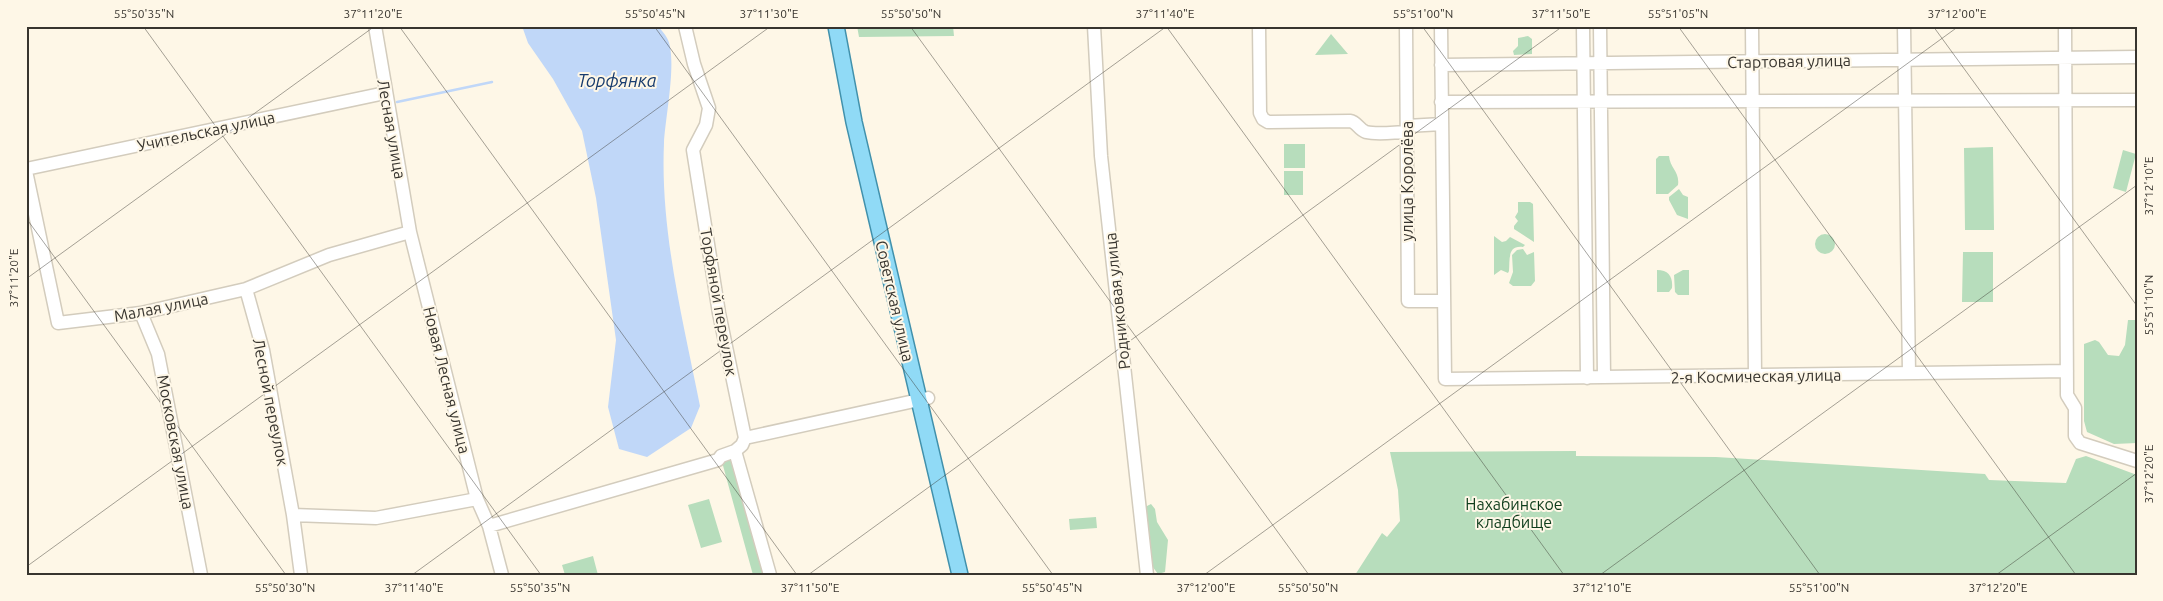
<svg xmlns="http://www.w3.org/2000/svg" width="2163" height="601" font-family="Ubuntu,sans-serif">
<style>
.green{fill:#b7ddbc}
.water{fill:#c0d7f8}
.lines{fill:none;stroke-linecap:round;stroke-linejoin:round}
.stream{stroke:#c0d7f8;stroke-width:2.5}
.minor-casing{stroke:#d3ccbd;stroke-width:15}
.major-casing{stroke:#4191ac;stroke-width:18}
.minor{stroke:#fff;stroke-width:12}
.major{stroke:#90daf6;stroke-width:15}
.ticks{fill:none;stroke:#38352f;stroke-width:1;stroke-opacity:0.45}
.labels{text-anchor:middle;stroke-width:4;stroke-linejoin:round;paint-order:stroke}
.street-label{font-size:16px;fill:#38352f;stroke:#fef7e7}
.park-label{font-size:16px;fill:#0e3c1b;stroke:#fef7e7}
.water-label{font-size:18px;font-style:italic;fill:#183c6e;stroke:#fef7e7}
.neatline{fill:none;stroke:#38352f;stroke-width:2}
.ticks-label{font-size:12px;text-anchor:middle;fill:#38352f}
</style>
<rect width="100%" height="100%" fill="#fef7e7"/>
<path class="green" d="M 857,26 L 953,26 L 954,36 L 859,37 Z
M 1331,34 L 1348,54 L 1315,55 Z
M 1528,36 L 1532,39 L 1532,54 L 1514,55 L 1513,51 L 1518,46 L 1518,38 Z
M 1284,144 L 1305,144 L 1305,168 L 1284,168 Z
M 1993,147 L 1994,230 L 1965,230 L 1964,148 Z
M 2123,150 L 2136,154 L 2126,192 L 2113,188 Z
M 1659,156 L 1669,156 C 1670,168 1680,172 1678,185 L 1668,194 L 1656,194 L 1656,159 Z
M 1284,171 L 1303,171 L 1303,195 L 1284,195 Z
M 1679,189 L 1683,195 L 1688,197 L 1688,219 L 1677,215 L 1669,200 L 1669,197 Z
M 1518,202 L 1530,202 L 1533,204 L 1534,242 L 1514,229 L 1514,226 L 1518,221 L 1515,217 L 1518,212 Z
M1815 244a10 10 0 1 1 20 0a10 10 0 1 1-20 0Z
M 1494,236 L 1502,242 L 1506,241 L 1510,237 L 1525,245 L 1523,247 C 1507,245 1510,260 1509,271 L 1508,273 L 1501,270 L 1494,275 Z
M 1523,249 L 1527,255 L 1534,252 L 1535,281 L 1531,286 L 1513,286 L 1509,283 L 1513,272 L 1512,255 L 1517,250 Z
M 1963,252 L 1993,252 L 1993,302 L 1962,302 Z
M 1657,270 C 1669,270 1673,277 1672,288 L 1669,292 L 1657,292 Z
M 1683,270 L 1689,270 L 1689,295 L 1678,295 L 1675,292 L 1674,275 Z
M 2128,320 L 2137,320 L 2137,443 L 2114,444 L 2087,432 L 2084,421 L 2084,344 L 2095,340 L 2099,342 L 2108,355 L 2119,356 L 2125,345 Z
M 1576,451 L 1576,456 L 1716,457 L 1985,474 L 1989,480 L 2066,483 L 2076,459 L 2086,456 L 2137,475 L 2137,575 L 1355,575 L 1382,533 L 1387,537 L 1400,521 L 1398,490 L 1390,452 Z
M 734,458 L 767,575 L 753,575 L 722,462 Z
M 709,499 L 722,542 L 701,548 L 688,505 Z
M 1151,504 L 1155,509 L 1157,522 L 1168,540 L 1165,572 L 1158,574 L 1152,566 L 1145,507 Z
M 1096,517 L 1097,528 L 1070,530 L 1069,519 Z
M 593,556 L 598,575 L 565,575 L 562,565 Z"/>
<path class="water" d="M 522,26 L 658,26 C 661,30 665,34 667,38 C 678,57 665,119 664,143 C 660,231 683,320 700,406 L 691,428 L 647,457 L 619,449 L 608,407 L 616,340 L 596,198 L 582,131 L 553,79 L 528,43 Z"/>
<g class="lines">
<path class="stream" d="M 397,102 L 492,82"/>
<g class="minor-casing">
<path id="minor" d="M 375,26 L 410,232 L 477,499 L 489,526 L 502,575
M 685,26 L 694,64 L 709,108 L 706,125 L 693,150 L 719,313 L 745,438 L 742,445 L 735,451 L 770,575
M 1094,26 L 1101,156 L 1147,575
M 1259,26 L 1260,113 L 1263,119 L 1268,122 L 1350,121 C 1357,122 1359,130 1366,132 C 1378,135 1395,132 1407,132
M 1406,26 L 1408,301 L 1444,301
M 1441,26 L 1445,379 L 2067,371
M 1583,26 L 1587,378
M 1600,26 L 1604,377
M 1752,26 L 1755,376
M 1904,26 L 1909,373
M 2065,26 L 2067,395 L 2075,408 L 2075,436 L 2080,443 L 2137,461
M 1441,65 L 2137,57
M 1441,102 L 2137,100
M 1407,126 L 1442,124
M 26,169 L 385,93
M 26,171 L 58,323 L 141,313 L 246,289 L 329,255 L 410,232
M 246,289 L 263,350 L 293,515 L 301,575
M 141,313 L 158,354 L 201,575
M 745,438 L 928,398
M 293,515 L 376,518 L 477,499
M 489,526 L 718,460 L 721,456 L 735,451"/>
</g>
<g class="major-casing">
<path id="major" d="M 836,26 L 854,122 L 960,575"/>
</g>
<use href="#minor" class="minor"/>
<use href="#major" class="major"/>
</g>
<path class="ticks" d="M 143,26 L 541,575M 399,26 L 797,575M 654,26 L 1053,575M 910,26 L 1309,575M 1166,26 L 1564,575M 1422,26 L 1820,575M 1678,26 L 2076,575M 1933,26 L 2137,306M 26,218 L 286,575M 26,279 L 375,26M 26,567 L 771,26M 26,570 L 30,575M 412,575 L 1167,26M 808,575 L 1563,26M 1204,575 L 1959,26M 1600,575 L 2137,185M 1996,575 L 2137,473"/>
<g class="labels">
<g class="street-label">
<text transform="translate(1789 61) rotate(-1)" y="6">Стартовая улица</text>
<text transform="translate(392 129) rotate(80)" y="6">Лесная улица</text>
<text transform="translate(206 131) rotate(-12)" y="6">Учительская улица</text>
<text transform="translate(1407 181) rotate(-90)" y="6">улица Королёва</text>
<text transform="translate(895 301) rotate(77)" y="6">Советская улица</text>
<text transform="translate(1117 301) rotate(-96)" y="6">Родниковая улица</text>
<text transform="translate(719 302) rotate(80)" y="6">Торфяной переулок</text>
<text transform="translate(161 307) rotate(-11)" y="6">Малая улица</text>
<text transform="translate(1756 376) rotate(-1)" y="6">2-я Космическая улица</text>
<text transform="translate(447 380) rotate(76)" y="6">Новая Лесная улица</text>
<text transform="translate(271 402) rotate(79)" y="6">Лесной переулок</text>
<text transform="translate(176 442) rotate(79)" y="6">Московская улица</text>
</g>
<g class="park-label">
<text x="1514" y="510">Нахабинское<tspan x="1514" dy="18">кладбище</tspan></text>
</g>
<g class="water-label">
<text x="617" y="87">Торфянка</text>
</g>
</g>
<rect width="2163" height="601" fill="none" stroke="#fef7e7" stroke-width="55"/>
<rect x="28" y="28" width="2108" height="546" class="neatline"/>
<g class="ticks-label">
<text x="144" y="18">55°50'35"N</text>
<text x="373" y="18">37°11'20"E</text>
<text x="655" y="18">55°50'45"N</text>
<text x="769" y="18">37°11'30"E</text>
<text x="911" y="18">55°50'50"N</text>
<text x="1165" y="18">37°11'40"E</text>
<text x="1423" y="18">55°51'00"N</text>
<text x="1561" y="18">37°11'50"E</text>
<text x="1678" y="18">55°51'05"N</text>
<text x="1957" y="18">37°12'00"E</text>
<text transform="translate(2149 186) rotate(-90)" y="4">37°12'10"E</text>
<text transform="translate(14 278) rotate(-90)" y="4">37°11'20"E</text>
<text transform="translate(2149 305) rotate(-90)" y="4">55°51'10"N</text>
<text transform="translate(2149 474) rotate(-90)" y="4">37°12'20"E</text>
<text x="285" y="592">55°50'30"N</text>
<text x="414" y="592">37°11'40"E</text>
<text x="540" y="592">55°50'35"N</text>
<text x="810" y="592">37°11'50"E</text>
<text x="1052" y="592">55°50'45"N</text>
<text x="1206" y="592">37°12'00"E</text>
<text x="1308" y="592">55°50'50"N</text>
<text x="1602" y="592">37°12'10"E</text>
<text x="1819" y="592">55°51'00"N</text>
<text x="1998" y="592">37°12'20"E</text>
</g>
</svg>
